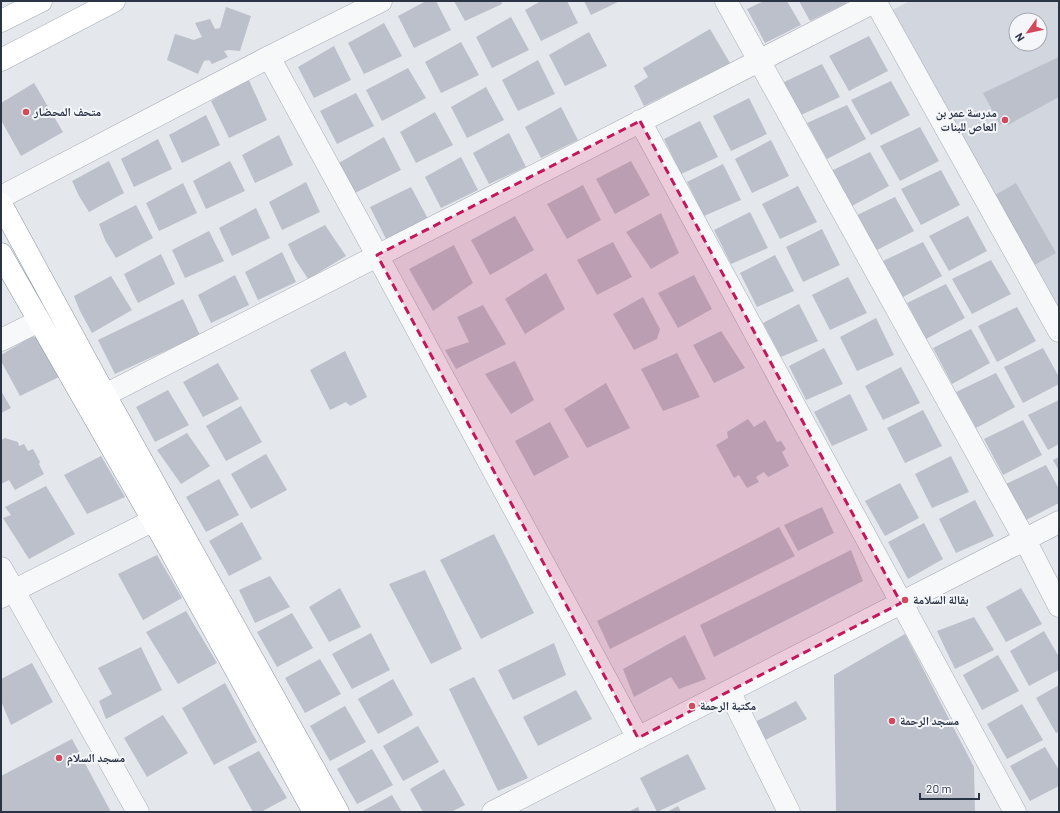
<svg xmlns="http://www.w3.org/2000/svg" width="1060" height="813" font-family="Barlow,'Noto Naskh Arabic',sans-serif">
<style>
.built{fill:#d2d6de;fill-rule:evenodd}
.building{fill:#bbc0ca}
.lines{fill:none;stroke-linecap:round;stroke-linejoin:round}
.minor-casing{stroke:#a9aeb7;stroke-width:23}
.major-casing{stroke:#a3abb8;stroke-width:23}
.highway-casing{stroke:#8b94a3;stroke-width:23}
.minor{stroke:#f7f8fa;stroke-width:22}
.major{stroke:#fff;stroke-width:22}
.highway{stroke:#fff;stroke-width:22}
.marked{fill:#c2185b;fill-opacity:0.2;stroke:#c2185b;stroke-width:3;stroke-dasharray:8 5;stroke-linejoin:round}
.poi-dot{fill:#d1495b;stroke:#f4f6f9;stroke-width:1.5}
.labels{text-anchor:middle;stroke-width:4;stroke-linejoin:round;paint-order:stroke}
.poi-label{font-size:12px;font-weight:bold;fill:#2b3445;stroke:#f4f6f9;text-anchor:start}
</style>
<rect width="100%" height="100%" fill="#e4e7ec"/>
<path class="built" d="M 910,1 L 1059,1 L 1059,313 L 890,11 ZM 1016,20 L 1040,20 L 1040,44 L 1016,44 Z"/>
<path class="building" d="M 426,1 L 436,1 L 451,30 L 414,48 L 398,16 Z
M 454,1 L 501,1 L 502,4 L 465,21 Z
M 541,1 L 567,1 L 578,23 L 541,41 L 525,10 Z
M 584,1 L 620,1 L 591,15 Z
M 764,1 L 787,1 L 801,25 L 765,43 L 747,9 Z
M 799,1 L 845,1 L 847,3 L 810,21 Z
M 226,7 L 251,16 L 240,51 L 229,50 L 224,51 L 228,57 L 212,64 L 209,60 L 204,61 L 198,74 L 167,60 L 175,34 L 194,40 L 202,37 L 195,23 L 210,19 L 215,29 L 220,28 Z
M 511,17 L 529,50 L 492,68 L 476,37 Z
M 384,23 L 402,56 L 364,74 L 348,43 Z
M 710,29 L 730,63 L 644,106 L 634,86 L 648,77 L 643,68 Z
M 589,32 L 607,66 L 565,86 L 549,55 Z
M 869,36 L 888,71 L 849,91 L 829,56 Z
M 461,42 L 479,75 L 441,93 L 425,62 Z
M 334,46 L 351,80 L 314,98 L 298,67 Z
M 1059,57 L 1059,97 L 1008,125 L 1005,121 L 1000,125 L 983,93 Z
M 538,60 L 555,94 L 518,111 L 502,80 Z
M 822,64 L 840,97 L 801,115 L 782,83 Z
M 408,68 L 426,98 L 382,121 L 366,90 Z
M 248,78 L 267,120 L 229,138 L 211,101 Z
M 891,81 L 910,115 L 871,135 L 851,100 Z
M 34,83 L 63,132 L 21,156 L 1,120 L 1,103 Z
M 486,87 L 504,120 L 467,138 L 451,107 Z
M 356,93 L 374,126 L 337,144 L 320,111 Z
M 749,98 L 767,134 L 731,151 L 713,116 Z
M 847,105 L 866,139 L 827,159 L 807,123 Z
M 561,107 L 578,140 L 541,158 L 525,127 Z
M 435,112 L 453,145 L 416,163 L 400,132 Z
M 206,115 L 220,145 L 182,163 L 169,135 Z
M 700,121 L 718,157 L 681,174 L 664,139 Z
M 920,127 L 939,161 L 900,181 L 880,146 Z
M 509,133 L 526,167 L 489,184 L 473,153 Z
M 279,135 L 293,165 L 255,183 L 242,155 Z
M 384,137 L 401,170 L 355,193 L 337,164 Z
M 158,139 L 172,169 L 134,187 L 121,159 Z
M 771,140 L 789,176 L 752,193 L 735,159 Z
M 870,152 L 889,186 L 850,207 L 831,171 Z
M 461,157 L 478,190 L 441,208 L 425,177 Z
M 109,161 L 124,193 L 89,212 L 79,196 L 72,181 Z
M 230,161 L 245,191 L 206,209 L 193,181 Z
M 631,161 L 650,195 L 615,214 L 596,179 Z
M 723,164 L 741,200 L 704,216 L 687,182 Z
M 941,170 L 960,205 L 921,225 L 901,189 Z
M 306,182 L 320,212 L 282,230 L 269,202 Z
M 183,183 L 197,213 L 159,231 L 146,203 Z
M 1016,183 L 1056,253 L 1033,266 L 993,196 Z
M 583,185 L 601,220 L 567,239 L 547,204 Z
M 798,186 L 817,222 L 780,239 L 762,204 Z
M 411,187 L 428,219 L 386,239 L 370,207 Z
M 895,197 L 914,231 L 875,251 L 855,216 Z
M 136,205 L 153,238 L 116,258 L 105,240 L 99,224 Z
M 256,208 L 270,238 L 232,256 L 219,228 Z
M 750,212 L 768,248 L 731,264 L 714,230 Z
M 661,213 L 679,253 L 651,269 L 626,232 Z
M 515,216 L 534,250 L 490,275 L 471,240 Z
M 968,216 L 987,251 L 949,271 L 929,236 Z
M 325,225 L 346,256 L 308,279 L 295,259 L 288,244 Z
M 822,229 L 840,265 L 803,282 L 786,247 Z
M 209,231 L 224,261 L 185,278 L 172,250 Z
M 613,242 L 632,277 L 597,295 L 577,260 Z
M 923,242 L 942,276 L 903,297 L 883,261 Z
M 454,245 L 473,283 L 433,311 L 409,269 Z
M 282,252 L 296,282 L 258,300 L 245,272 Z
M 161,254 L 175,284 L 138,303 L 131,289 L 124,274 Z
M 775,255 L 794,291 L 757,307 L 740,273 Z
M 991,260 L 1011,294 L 972,314 L 952,279 Z
M 546,273 L 565,309 L 525,334 L 505,299 Z
M 235,275 L 249,305 L 211,323 L 198,295 Z
M 694,275 L 712,309 L 678,328 L 658,293 Z
M 111,276 L 132,310 L 92,333 L 80,311 L 74,296 Z
M 848,277 L 867,313 L 830,330 L 812,295 Z
M 946,284 L 965,318 L 926,339 L 907,303 Z
M 643,297 L 660,329 L 657,339 L 634,350 L 613,314 Z
M 183,299 L 200,335 L 115,374 L 98,340 Z
M 799,304 L 818,341 L 781,357 L 763,323 Z
M 483,305 L 506,344 L 456,369 L 445,350 L 469,342 L 457,317 Z
M 1017,307 L 1036,341 L 997,362 L 978,326 Z
M 876,318 L 894,355 L 857,371 L 840,337 Z
M 971,329 L 990,363 L 952,384 L 933,348 Z
M 721,331 L 745,368 L 714,383 L 693,345 Z
M 31,337 L 39,337 L 61,376 L 20,396 L 1,361 L 1,355 Z
M 824,348 L 843,384 L 806,400 L 789,366 Z
M 1043,348 L 1059,377 L 1059,384 L 1023,403 L 1004,367 Z
M 345,351 L 367,397 L 350,406 L 346,402 L 330,410 L 310,370 Z
M 677,353 L 700,397 L 663,411 L 641,369 Z
M 515,361 L 534,400 L 511,414 L 485,374 Z
M 218,363 L 239,399 L 203,417 L 183,382 Z
M 901,367 L 920,403 L 883,420 L 865,386 Z
M 996,373 L 1015,407 L 976,428 L 956,392 Z
M 606,383 L 630,428 L 587,448 L 564,409 Z
M 168,390 L 189,425 L 155,442 L 136,407 Z
M 1,391 L 11,408 L 1,413 Z
M 850,394 L 868,430 L 832,446 L 814,412 Z
M 1059,400 L 1059,444 L 1048,450 L 1028,415 Z
M 241,406 L 262,442 L 226,461 L 206,426 Z
M 923,410 L 942,446 L 905,463 L 887,428 Z
M 748,419 L 754,427 L 765,420 L 777,442 L 781,441 L 786,449 L 782,452 L 789,466 L 768,477 L 764,472 L 756,477 L 759,482 L 747,488 L 739,475 L 734,478 L 716,445 L 728,438 L 727,432 Z
M 1023,420 L 1042,455 L 1003,475 L 984,439 Z
M 550,422 L 569,457 L 534,476 L 515,441 Z
M 187,433 L 210,466 L 181,484 L 157,450 Z
M 5,438 L 18,442 L 19,446 L 24,444 L 28,451 L 33,449 L 40,462 L 39,464 L 44,474 L 15,490 L 9,480 L 1,484 L 1,440 Z
M 266,454 L 287,490 L 251,509 L 231,474 Z
M 101,456 L 125,497 L 87,514 L 64,475 Z
M 951,456 L 969,492 L 932,508 L 915,474 Z
M 1059,457 L 1059,471 L 1053,460 Z
M 1046,465 L 1059,489 L 1059,503 L 1026,520 L 1006,484 Z
M 219,479 L 239,515 L 206,532 L 186,497 Z
M 900,483 L 919,518 L 885,536 L 865,501 Z
M 46,486 L 75,534 L 29,559 L 3,518 L 11,515 L 5,507 Z
M 975,500 L 994,536 L 956,553 L 939,519 Z
M 822,507 L 834,533 L 798,551 L 784,525 Z
M 242,522 L 262,559 L 229,576 L 209,541 Z
M 924,523 L 943,559 L 908,579 L 888,542 Z
M 779,527 L 795,556 L 610,649 L 597,621 Z
M 494,534 L 534,613 L 481,639 L 440,560 Z
M 851,550 L 863,581 L 714,657 L 700,625 Z
M 157,555 L 182,598 L 143,620 L 118,574 Z
M 425,570 L 462,649 L 431,664 L 389,584 Z
M 270,576 L 290,607 L 255,623 L 239,590 Z
M 340,588 L 361,627 L 329,642 L 309,607 Z
M 1021,588 L 1042,624 L 1006,642 L 986,607 Z
M 186,611 L 217,663 L 178,684 L 146,632 Z
M 292,613 L 313,648 L 277,667 L 257,632 Z
M 974,617 L 994,650 L 955,669 L 937,631 Z
M 1044,631 L 1059,657 L 1059,670 L 1029,686 L 1010,651 Z
M 371,633 L 390,670 L 352,689 L 332,654 Z
M 905,634 L 974,767 L 975,812 L 836,812 L 834,675 Z
M 685,635 L 706,679 L 679,689 L 671,677 L 634,697 L 623,669 Z
M 554,643 L 566,675 L 513,700 L 498,670 Z
M 141,647 L 162,690 L 106,719 L 99,701 L 112,694 L 98,668 Z
M 998,655 L 1019,691 L 982,710 L 963,675 Z
M 320,659 L 341,694 L 305,713 L 285,678 Z
M 32,663 L 53,702 L 11,725 L 1,701 L 1,679 Z
M 474,677 L 528,778 L 498,791 L 449,689 Z
M 393,679 L 413,715 L 378,734 L 358,699 Z
M 225,683 L 257,742 L 214,765 L 182,708 Z
M 1059,685 L 1059,732 L 1056,733 L 1036,698 Z
M 576,690 L 592,719 L 538,746 L 523,717 Z
M 796,701 L 807,719 L 763,741 L 753,723 Z
M 1022,704 L 1043,740 L 1007,759 L 987,724 Z
M 345,706 L 366,742 L 330,761 L 310,726 Z
M 163,715 L 188,753 L 147,777 L 124,738 Z
M 418,726 L 439,762 L 403,781 L 383,746 Z
M 72,739 L 111,812 L 1,812 L 1,776 Z
M 1045,747 L 1059,770 L 1059,786 L 1030,801 L 1010,766 Z
M 372,749 L 393,785 L 357,804 L 337,769 Z
M 259,751 L 287,798 L 261,812 L 253,812 L 228,767 Z
M 688,754 L 706,789 L 657,812 L 640,778 Z
M 444,769 L 465,805 L 451,812 L 423,812 L 410,789 Z
M 392,795 L 402,812 L 361,812 Z
M 678,806 L 681,812 L 667,812 Z
M 638,807 L 640,812 L 628,812 Z"/>
<g class="lines">
<g class="minor-casing">
<path id="minor" d="M 381,1 L 269,57 L 377,255 L 638,738
M 726,1 L 1025,540 L 1059,606
M 875,1 L 1059,331
M 640,121 L 1015,812
M 1,197 L 269,57
M 1,340 L 39,321
M 105,395 L 876,1
M 1,568 L 138,812
M 1,597 L 152,521
M 729,691 L 789,812
M 493,812 L 1059,522"/>
</g>
<g class="major-casing">
<path id="major" d="M 1,21 L 41,1
M 1,60 L 114,1"/>
</g>
<g class="highway-casing">
<path id="highway" d="M 1,204 L 105,395 L 338,812
M 1,254 L 169,548 L 314,812"/>
</g>
<use href="#minor" class="minor"/>
<use href="#major" class="major"/>
<use href="#highway" class="highway"/>
</g>
<path class="marked" d="M 640,121 L 901,603 L 638,738 L 377,255 Z"/>
<g class="poi-dot">
<circle cx="26" cy="112" r="4"/>
<circle cx="1005" cy="120" r="4"/>
<circle cx="905" cy="600" r="4"/>
<circle cx="692" cy="706" r="4"/>
<circle cx="892" cy="721" r="4"/>
<circle cx="59" cy="758" r="4"/>
</g>
<g class="labels">
<g class="poi-label">
<text x="34" y="116">متحف المحضار</text>
<text x="997" y="117" text-anchor="end">مدرسة عمر بن<tspan x="997" dy="14">العاص للبنات</tspan></text>
<text x="913" y="604">بقالة السلامة</text>
<text x="700" y="710">مكتبة الرحمة</text>
<text x="900" y="725">مسجد الرحمة</text>
<text x="67" y="762">مسجد السلام</text>
</g>
</g>
<rect width="1060" height="813" fill="none" stroke="#2b3445" stroke-width="4"/>
<g transform="translate(1028 32) rotate(237)"><circle r="19" fill="#f4f6f9" stroke="#a4a8b1"/>
<path d="M0-3L7 15L0 10L-7 15Z" fill="#d1495b"/>
<text y="-6" font-size="11" font-weight="bold" text-anchor="middle" fill="#2b3445">N</text>
</g>
<path d="M920 793v6h59v-6" fill="none" stroke="#2b3445" stroke-width="2"/>
<text x="926" y="793" font-size="12" fill="#2b3445" stroke="#f4f6f9" stroke-width="3" paint-order="stroke">20 m</text>
</svg>
